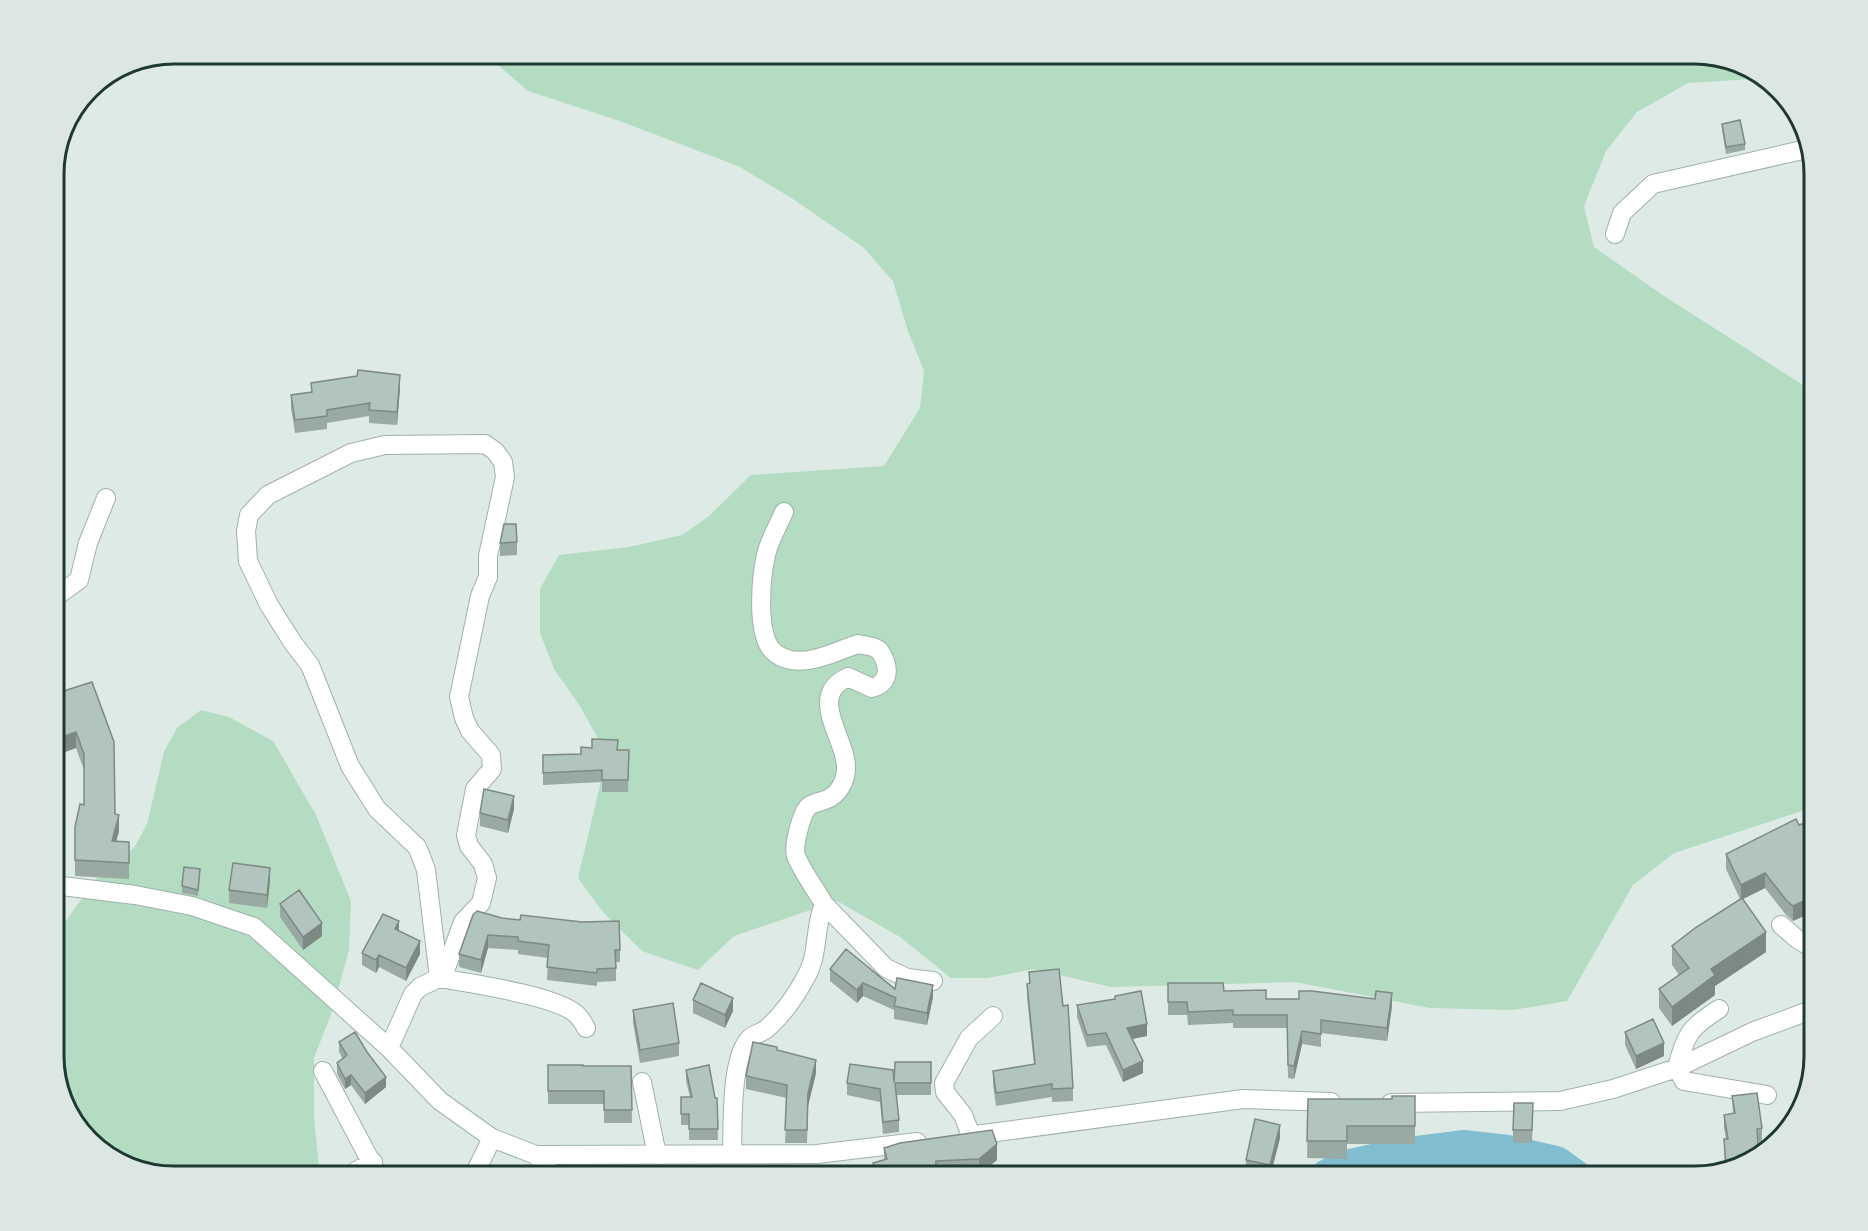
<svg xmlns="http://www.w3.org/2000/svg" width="1868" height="1231" font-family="Manrope,sans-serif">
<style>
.green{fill:#b4dcc2}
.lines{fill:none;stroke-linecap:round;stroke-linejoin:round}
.river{stroke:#81bed2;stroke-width:36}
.minor-casing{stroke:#a0b1ac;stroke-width:20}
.minor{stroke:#fff;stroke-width:18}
.wall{fill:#99a9a3}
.shaded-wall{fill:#7d8985}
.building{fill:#b2c4be;stroke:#7d8985;stroke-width:1.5}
.rim{fill:none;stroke:#1e3934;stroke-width:3}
</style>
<rect width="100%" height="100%" fill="#ddeae5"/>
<path class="green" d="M 485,54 L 1693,54 L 1760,74 L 1766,81 L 1752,79 L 1688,83 L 1637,112 L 1606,151 L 1584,206 L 1594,247 L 1664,296 L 1814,392 L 1814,807 L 1674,853 L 1633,885 L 1567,1001 L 1513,1010 L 1430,1008 L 1295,982 L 1111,987 L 1034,969 L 988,978 L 951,978 L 900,937 L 837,901 L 734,936 L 698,970 L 642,951 L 603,912 L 578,878 L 602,777 L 601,744 L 580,706 L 554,669 L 540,633 L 540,589 L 559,555 L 629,547 L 682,535 L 708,517 L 751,475 L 884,466 L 920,408 L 924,371 L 908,331 L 893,281 L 863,247 L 790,197 L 738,166 L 617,120 L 528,91 Z
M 201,710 L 229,717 L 273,741 L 316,815 L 351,901 L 349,950 L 333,1009 L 314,1058 L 314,1118 L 320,1177 L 175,1177 L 108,1157 L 70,1116 L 54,1064 L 54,941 L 63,925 L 102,870 L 134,848 L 147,824 L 164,752 L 177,728 Z"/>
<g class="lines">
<path class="river" d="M 1328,1177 L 1350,1167 L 1400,1156 L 1463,1148 L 1508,1153 L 1556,1164 L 1574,1177"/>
<g class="minor-casing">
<path id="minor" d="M 1615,234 L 1622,213 L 1653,184 L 1807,149
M 784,512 C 778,526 769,541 766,555 C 761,577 757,625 769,646 C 772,652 780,657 787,659 C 809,666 836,651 858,644 L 873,647 L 879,650 C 889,664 892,682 872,688 L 848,677 C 806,696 847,739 846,768 C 846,781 838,796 825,800 C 820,802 812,803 808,807 C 801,815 793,846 796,856 C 802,871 816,890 824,904
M 54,598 L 79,580 L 88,543 L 106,498
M 54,885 L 135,895 L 192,906 L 254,927 L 389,1048 L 440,1101 L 492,1138 L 536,1155 L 817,1154 L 917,1142
M 1781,925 L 1797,939 L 1814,949
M 439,978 C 468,983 561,996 578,1016 C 581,1019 584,1024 586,1028
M 1719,1009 C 1689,1028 1686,1034 1677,1068 L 1684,1081 L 1767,1095
M 389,1048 L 413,994 L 420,987 L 439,978 L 426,870 L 422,859 L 417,847 L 377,809 L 350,766 L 310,665 L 293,643 L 269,605 L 248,561 L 246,531 L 249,515 L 268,495 L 351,453 L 385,445 L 485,444 L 495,451 L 503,462 L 505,477 L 488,556 L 488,577 L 480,596 L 459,697 L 464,718 L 470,731 L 491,755 L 492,769 L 475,789 L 466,835 L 469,846 L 483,864 L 487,878 L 481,903 L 463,922 L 442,979
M 323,1071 L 379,1177
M 642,1082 L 657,1155
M 1391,1103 L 1560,1101 L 1613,1089 L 1677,1068 L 1752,1032 L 1814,1009
M 971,1135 L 963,1115 L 945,1092 L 944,1083 L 969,1038 L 993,1016
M 968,1136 L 1243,1099 L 1331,1102
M 732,1154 C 733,1127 730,1057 750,1038 C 754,1034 761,1033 765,1030 C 782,1016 797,994 807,975 C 819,953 814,927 824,904 L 886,968 L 907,978 L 933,981
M 536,1155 L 555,1177
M 358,1177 L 356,1171 L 373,1162
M 473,1177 L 492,1138"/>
</g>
<use href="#minor" class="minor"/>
</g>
<path class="wall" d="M 1722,124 L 1745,144 L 1745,150 L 1726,154 L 1722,130 Z
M 311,383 L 400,388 L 397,425 L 369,423 L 369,416 L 327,423 L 327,429 L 295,433 L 291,408 L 291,395 L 311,392 Z
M 517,542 L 517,555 L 500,556 L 500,543 Z
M 92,682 L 115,814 L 119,831 L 116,841 L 129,842 L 129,879 L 75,876 L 75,827 L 84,805 L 84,770 L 76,748 L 65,752 L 60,736 L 56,738 L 54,733 L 54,694 Z
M 618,750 L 629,750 L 628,792 L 602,792 L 602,782 L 543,785 L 543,755 L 581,754 Z
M 514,809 L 508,833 L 480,826 L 480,813 Z
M 1796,819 L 1793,921 L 1786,915 L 1765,888 L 1743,899 L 1766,952 L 1715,986 L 1715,995 L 1672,1026 L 1659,1008 L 1659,989 L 1679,975 L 1672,965 L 1672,946 L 1740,899 L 1726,869 L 1726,854 Z
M 200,875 L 198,896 L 182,893 L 182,886 Z
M 270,881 L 267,908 L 229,903 L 229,890 Z
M 280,904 L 322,936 L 303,950 L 280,917 Z
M 473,915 L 620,950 L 620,962 L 616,962 L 616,981 L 597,982 L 597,986 L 547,980 L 548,958 L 518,954 L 518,950 L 488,948 L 481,973 L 459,967 L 459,954 Z
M 399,931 L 420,954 L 406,981 L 379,967 L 376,973 L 362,965 L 362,953 Z
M 830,969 L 895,989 L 933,997 L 927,1025 L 894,1019 L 894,1010 L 863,996 L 857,1003 L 830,981 Z
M 1029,972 L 1073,1088 L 1073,1101 L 1052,1102 L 1052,1097 L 996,1106 L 993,1084 L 993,1071 L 1034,1065 L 1027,997 L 1027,984 L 1029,983 Z
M 1168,983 L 1224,991 L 1266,999 L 1392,1006 L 1387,1041 L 1321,1033 L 1321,1047 L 1302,1044 L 1294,1079 L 1288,1078 L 1287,1028 L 1233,1028 L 1233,1023 L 1188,1025 L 1187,1015 L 1168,1015 Z
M 693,1000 L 733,1011 L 725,1028 L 693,1013 Z
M 1077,1005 L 1147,1036 L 1132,1039 L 1143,1073 L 1123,1082 L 1106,1045 L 1087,1047 L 1077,1017 Z
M 633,1010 L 679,1043 L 679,1056 L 640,1063 L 633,1023 Z
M 1625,1032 L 1664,1056 L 1636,1069 L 1625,1045 Z
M 339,1042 L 386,1087 L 365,1104 L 351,1085 L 345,1089 L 337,1074 L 337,1063 L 343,1059 L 339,1052 Z
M 777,1051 L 816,1073 L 808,1106 L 807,1143 L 785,1143 L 787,1098 L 746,1089 L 746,1076 Z
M 931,1062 L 931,1095 L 896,1095 L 899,1120 L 899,1132 L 883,1134 L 880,1102 L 847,1095 L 847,1083 L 894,1082 Z
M 548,1065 L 583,1066 L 631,1066 L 632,1123 L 604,1123 L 604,1104 L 548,1104 Z
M 686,1070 L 715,1098 L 717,1098 L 718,1140 L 689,1140 L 689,1125 L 681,1125 L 681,1097 L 690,1097 L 686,1081 Z
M 1415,1096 L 1415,1144 L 1347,1144 L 1347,1159 L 1307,1158 L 1308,1099 L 1392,1099 Z
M 1732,1096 L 1762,1128 L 1762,1141 L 1758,1142 L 1753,1161 L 1725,1169 L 1724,1139 L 1726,1139 L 1724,1128 L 1724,1115 L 1733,1114 Z
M 1533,1116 L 1532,1143 L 1513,1143 L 1513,1130 Z
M 1280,1138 L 1270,1177 L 1264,1177 L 1246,1173 L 1246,1160 Z
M 884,1148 L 997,1160 L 979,1175 L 942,1177 L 873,1177 L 873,1163 L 884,1160 Z"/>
<path class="shaded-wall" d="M 400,375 L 400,388 L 397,425 L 397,412 Z
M 60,720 L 60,736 L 56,738 L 56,722 Z
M 76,732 L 76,748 L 65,752 L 65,736 Z
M 514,796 L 514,809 L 508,833 L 508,820 Z
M 119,815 L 119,831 L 112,857 L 112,841 Z
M 270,868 L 270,881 L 267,908 L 267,895 Z
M 1765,873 L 1765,888 L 1741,900 L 1741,885 Z
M 1814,896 L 1814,912 L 1793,921 L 1793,906 Z
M 399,921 L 399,934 L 395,929 Z
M 322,923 L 322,936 L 303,950 L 303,937 Z
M 1766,932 L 1766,952 L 1715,986 L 1715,995 L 1672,1026 L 1672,1007 L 1711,969 Z
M 488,935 L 488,948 L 481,973 L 481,960 Z
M 420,941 L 420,954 L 406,981 L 406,968 Z
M 379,955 L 379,967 L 376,973 L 376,960 Z
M 863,983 L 863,996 L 857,1003 L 857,990 Z
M 933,985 L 933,997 L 927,1025 L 927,1013 Z
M 1392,993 L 1392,1006 L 1387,1041 L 1387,1028 Z
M 733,998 L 733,1011 L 725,1028 L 725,1015 Z
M 1147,1024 L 1147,1036 L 1127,1040 L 1127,1028 Z
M 1302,1031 L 1302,1044 L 1294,1079 L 1294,1066 Z
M 1664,1043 L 1664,1056 L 1636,1069 L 1636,1056 Z
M 816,1060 L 816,1073 L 808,1106 L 807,1143 L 808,1093 Z
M 1143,1061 L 1143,1073 L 1123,1082 L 1123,1070 Z
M 351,1075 L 351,1085 L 345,1089 L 345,1079 Z
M 386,1077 L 386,1087 L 365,1104 L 365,1093 Z
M 1280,1125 L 1280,1138 L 1270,1177 L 1270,1165 Z
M 997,1144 L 997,1160 L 979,1175 L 979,1159 Z
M 936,1161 L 936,1177 L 924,1177 Z"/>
<path class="building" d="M 1740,120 L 1745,144 L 1726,147 L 1722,124 Z
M 358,370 L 400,375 L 397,412 L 369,410 L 370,403 L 327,410 L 327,416 L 295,420 L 291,395 L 312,392 L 311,383 L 357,376 Z
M 504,524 L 516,524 L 517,542 L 500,543 Z
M 92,682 L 114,742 L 115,814 L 119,815 L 112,841 L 129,842 L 129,863 L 75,860 L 75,827 L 80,804 L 84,805 L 84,754 L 76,732 L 65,736 L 60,720 L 56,722 L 54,717 L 54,694 Z
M 592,739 L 618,740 L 617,750 L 629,750 L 628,780 L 602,780 L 602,770 L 543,773 L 543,755 L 581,754 L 581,747 L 592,748 Z
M 484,789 L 514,796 L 508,820 L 480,813 Z
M 1796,819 L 1799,825 L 1814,820 L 1814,896 L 1793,906 L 1786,900 L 1765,873 L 1741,885 L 1726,854 Z
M 233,863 L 270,868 L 267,895 L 229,890 Z
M 184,867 L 200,869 L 198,890 L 182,886 Z
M 299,890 L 322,923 L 303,937 L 280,904 Z
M 1742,898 L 1766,932 L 1711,969 L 1715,975 L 1672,1007 L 1659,989 L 1689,968 L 1672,946 L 1695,928 Z
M 477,911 L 502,918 L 520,920 L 521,915 L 582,922 L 619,921 L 620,950 L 615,950 L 616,968 L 597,969 L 597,973 L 547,967 L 549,945 L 518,941 L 518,937 L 488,935 L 481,960 L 459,954 L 473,915 Z
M 383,914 L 399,921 L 395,929 L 420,941 L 406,968 L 379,955 L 376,960 L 362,953 Z
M 846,949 L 895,989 L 897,978 L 933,985 L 927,1013 L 894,1006 L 896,998 L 863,983 L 857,990 L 830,969 Z
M 1059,969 L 1063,1006 L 1068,1005 L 1073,1088 L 1052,1089 L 1052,1084 L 996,1093 L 993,1071 L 1035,1064 L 1027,984 L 1030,983 L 1029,972 Z
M 701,983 L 733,998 L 725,1015 L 693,1000 Z
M 1168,983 L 1223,983 L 1224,991 L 1266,990 L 1266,999 L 1299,999 L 1299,991 L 1312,991 L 1375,999 L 1376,991 L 1392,993 L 1387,1028 L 1321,1020 L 1321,1034 L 1302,1031 L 1294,1066 L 1288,1065 L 1287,1015 L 1233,1015 L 1233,1010 L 1188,1012 L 1187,1002 L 1168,1002 Z
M 1141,991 L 1147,1024 L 1127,1028 L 1143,1061 L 1123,1070 L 1106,1033 L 1087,1035 L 1077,1005 L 1115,999 L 1115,996 Z
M 673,1003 L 679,1043 L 640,1050 L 633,1010 Z
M 1653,1019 L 1664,1043 L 1636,1056 L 1625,1032 Z
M 355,1032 L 367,1052 L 386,1077 L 365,1093 L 351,1075 L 345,1079 L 337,1063 L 347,1055 L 339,1042 Z
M 753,1042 L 777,1047 L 777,1050 L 816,1060 L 808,1093 L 807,1130 L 785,1130 L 787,1085 L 746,1076 Z
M 895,1062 L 931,1062 L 931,1083 L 895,1083 L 899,1120 L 883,1122 L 880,1089 L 847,1083 L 850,1064 L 893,1070 L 894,1082 Z
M 548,1065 L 583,1065 L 583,1066 L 631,1066 L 632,1110 L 604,1110 L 604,1091 L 548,1091 Z
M 709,1065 L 715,1098 L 717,1098 L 718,1129 L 689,1129 L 689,1114 L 681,1114 L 681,1097 L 692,1097 L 686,1070 Z
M 1757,1093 L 1762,1128 L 1757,1129 L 1759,1156 L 1753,1161 L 1726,1168 L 1724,1139 L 1728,1139 L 1724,1115 L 1735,1113 L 1732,1096 Z
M 1392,1096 L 1415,1096 L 1415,1126 L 1347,1126 L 1347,1141 L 1307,1141 L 1308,1099 L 1392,1099 Z
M 1514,1103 L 1533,1103 L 1532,1130 L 1513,1130 Z
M 1255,1119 L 1280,1125 L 1270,1165 L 1246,1160 Z
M 992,1130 L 997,1144 L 979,1159 L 936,1161 L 935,1175 L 924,1177 L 877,1177 L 873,1163 L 887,1159 L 884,1148 L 900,1143 Z"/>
<path d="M0 0H1868V1231H0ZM174 64H1694A110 110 0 0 1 1804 174V1056A110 110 0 0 1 1694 1166H174A110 110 0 0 1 64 1056V174A110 110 0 0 1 174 64Z" fill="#dce7e3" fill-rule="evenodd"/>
<path class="rim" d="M174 64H1694A110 110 0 0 1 1804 174V1056A110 110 0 0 1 1694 1166H174A110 110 0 0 1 64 1056V174A110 110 0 0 1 174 64Z"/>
</svg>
